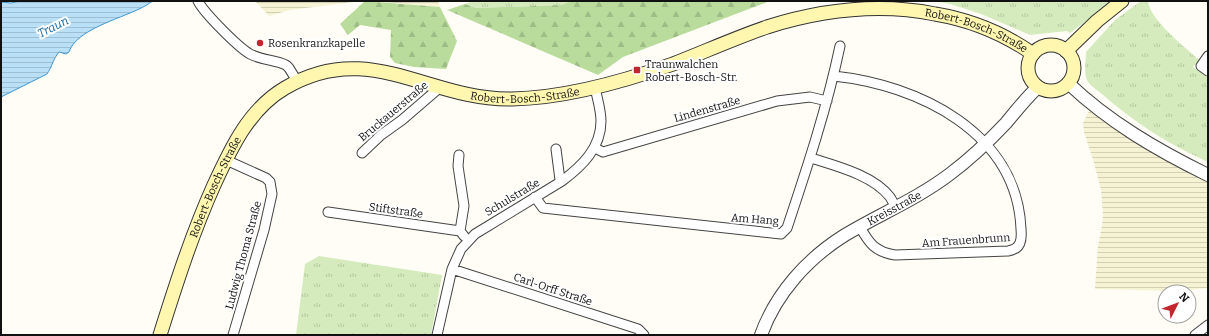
<svg xmlns="http://www.w3.org/2000/svg" width="1209" height="336" font-family="Bitter,serif">
<style>
.farmland{fill:url(#farmland-rules)}
.grass{fill:url(#grass-tufts)}
.forest{fill:url(#forest-firs)}
.water{fill:url(#water-rules);stroke:#3f96cf}
.lines{fill:none;stroke-linecap:round;stroke-linejoin:round}
.minor-casing{stroke:#444;stroke-width:11}
.tertiary-casing{stroke:#444;stroke-width:14}
.secondary-casing{stroke:#333;stroke-width:15}
.minor{stroke:#fff;stroke-width:9}
.tertiary{stroke:#fff;stroke-width:12}
.secondary{stroke:#fff6b0;stroke-width:13}
.poi-dot{fill:#c4262e;stroke:#fff;stroke-width:1.5}
.labels{text-anchor:middle;stroke-width:4;stroke-linejoin:round;paint-order:stroke}
.street-label{font-size:11px;fill:#111;stroke:#fff}
.poi-label{font-size:11px;fill:#111;stroke:#fff;text-anchor:start}
.water-label{font-size:12px;font-style:italic;fill:#1768a6;stroke:#fff}
</style>
<defs>
<pattern id="farmland-rules" width="6" height="5" patternUnits="userSpaceOnUse"><rect width="6" height="5" fill="#f6f3d4"/><path d="M0 2.5h6" fill="none" stroke="#d2cfb5"/></pattern>
<pattern id="grass-tufts" width="24" height="20" patternUnits="userSpaceOnUse"><rect width="24" height="20" fill="#d5ebbd"/><path d="M3 7l-1-3M5 7V3M7 7l1-3M15 17l-1-3M17 17v-4M19 17l1-3" fill="none" stroke="#b6c8a1"/></pattern>
<pattern id="forest-firs" width="22" height="20" patternUnits="userSpaceOnUse"><rect width="22" height="20" fill="#b9dc9c"/><path d="M5 1l3.5 6h-7zM16 11l3.5 6h-7z" fill="#9ebc85"/></pattern>
<pattern id="water-rules" width="6" height="5" patternUnits="userSpaceOnUse"><rect width="6" height="5" fill="#b9e0f7"/><path d="M0 2.5h6" fill="none" stroke="#9ebfd3"/></pattern>
</defs>
<rect width="100%" height="100%" fill="#fffdf5"/>
<path class="farmland" d="M 255,1 L 361,1 L 290,10 L 269,16 Z
M 372,1 L 438,1 L 440,7 Z
M 1089,111 L 1134,142 L 1174,165 L 1208,181 L 1208,288 L 1174,291 L 1095,289 L 1098,246 L 1102,226 L 1103,215 L 1101,190 L 1094,163 L 1084,132 L 1083,123 Z"/>
<path class="grass" d="M 473,1 L 571,1 L 562,5 L 476,8 L 465,4 Z
M 934,1 L 1113,1 L 1070,33 L 1067,31 L 1030,35 L 981,14 L 950,4 Z
M 1141,1 L 1148,1 C 1150,20 1185,47 1199,60 L 1193,67 L 1208,78 L 1208,162 C 1170,145 1133,122 1102,94 C 1098,91 1092,87 1088,82 C 1083,74 1086,61 1086,52 L 1115,20 Z
M 319,256 L 442,275 L 431,335 L 296,335 L 305,264 Z"/>
<path class="forest" d="M 365,1 L 440,7 L 457,41 L 446,69 L 414,67 L 395,63 L 390,57 L 391,30 L 360,25 L 348,35 L 340,24 Z
M 571,1 L 770,1 L 623,57 L 598,75 L 447,10 L 465,4 L 476,8 L 562,5 Z"/>
<path class="water" d="M 20,1 L 153,1 C 148,4 144,7 139,9 C 119,19 76,30 69,52 L 66,54 L 59,52 C 53,59 52,67 47,74 L 1,97 L 1,2 L 11,3 Z"/>
<g class="lines">
<g class="minor-casing">
<path id="minor" d="M 198,1 C 204,13 238,47 250,54 C 261,60 275,60 286,65 L 289,68 L 297,81
M 1208,56 L 1201,66 L 1208,71
M 834,76 C 918,85 1017,132 1021,229 C 1022,240 1021,249 1008,251 L 895,255 C 875,252 869,243 860,227
M 595,148 L 603,152 L 777,101 L 810,97 L 827,101
M 556,149 L 560,180 L 562,181
M 362,153 L 381,135 L 402,120 L 438,89 L 439,86
M 459,155 L 458,166 L 464,206 L 460,231 L 464,236
M 811,158 C 836,166 873,175 890,197 C 892,200 894,204 896,208
M 226,160 L 266,178 L 270,182 L 272,194 L 264,230 L 233,335
M 535,197 L 543,208 L 781,234 L 787,228 C 807,168 827,108 840,46
M 328,212 L 460,231
M 452,269 L 638,329 L 644,335
M 437,335 L 452,269 L 461,249 L 475,234 L 562,181 C 582,166 601,148 601,121 C 601,110 597,98 595,87
M 1195,335 L 1208,325"/>
</g>
<g class="tertiary-casing">
<g id="tertiary">
<path d="M 1068,83 C 1109,122 1157,150 1208,175"/>
<path id="s1" d="M 761,335 C 776,293 808,258 845,235 C 880,214 917,199 950,174 C 970,159 989,141 1006,123 C 1016,111 1026,98 1038,87"/>
</g>
</g>
<g class="secondary-casing">
<g id="secondary">
<circle cx="1051" cy="68" r="23"/>
<path d="M 1066,51 L 1097,21 L 1122,1"/>
<path id="s2" d="M 160,335 C 176,284 192,234 214,185 C 231,148 249,109 285,88 C 369,38 429,101 512,99 C 566,98 622,82 673,64 C 704,52 735,38 767,27 C 821,10 879,3 935,14 C 971,20 1003,33 1033,54"/>
</g>
</g>
<use href="#minor" class="minor"/>
<use href="#tertiary" class="tertiary"/>
<use href="#secondary" class="secondary"/>
</g>
<g class="poi-dot">
<circle cx="260" cy="43" r="4"/>
<rect x="633" y="66" width="8" height="8" rx="2"/>
</g>
<g class="labels">
<g class="street-label">
<text dy="4" stroke="none"><textPath href="#s2" startOffset="997">Robert-Bosch-Straße</textPath></text>
<text dy="4" stroke="none"><textPath href="#s2" startOffset="529">Robert-Bosch-Straße</textPath></text>
<text transform="translate(707 109) rotate(-16)" y="4">Lindenstraße</text>
<text transform="translate(393 111) rotate(-40)" y="4">Bruckauerstraße</text>
<text dy="4" stroke="none"><textPath href="#s2" startOffset="158">Robert-Bosch-Straße</textPath></text>
<text transform="translate(512 197) rotate(-31)" y="4">Schulstraße</text>
<text dy="4" stroke="none"><textPath href="#s1" startOffset="189">Kreisstraße</textPath></text>
<text transform="translate(396 210) rotate(8)" y="4">Stiftstraße</text>
<text transform="translate(755 219) rotate(4)" y="4">Am Hang</text>
<text transform="translate(966 240) rotate(-4)" y="4">Am Frauenbrunn</text>
<text transform="translate(243 255) rotate(-75)" y="4">Ludwig Thoma Straße</text>
<text transform="translate(553 289) rotate(18)" y="4">Carl-Orff Straße</text>
</g>
<g class="poi-label">
<text x="268" y="47">Rosenkranzkapelle</text>
<text x="645" y="68">Traunwalchen<tspan x="645" dy="13">Robert-Bosch-Str.</tspan></text>
</g>
<g class="water-label">
<text transform="translate(53 27) rotate(-27)" y="4">Traun</text>
</g>
</g>
<rect width="1209" height="336" fill="none" stroke="#111111" stroke-width="4"/>
<g transform="translate(1177 304) rotate(48)"><circle r="19" fill="#ffffff" stroke="#a0a0a0"/>
<path d="M0-3L7 15L0 10L-7 15Z" fill="#c4262e"/>
<text y="-6" font-size="11" font-weight="bold" text-anchor="middle" fill="#111111">N</text>
</g>
</svg>
